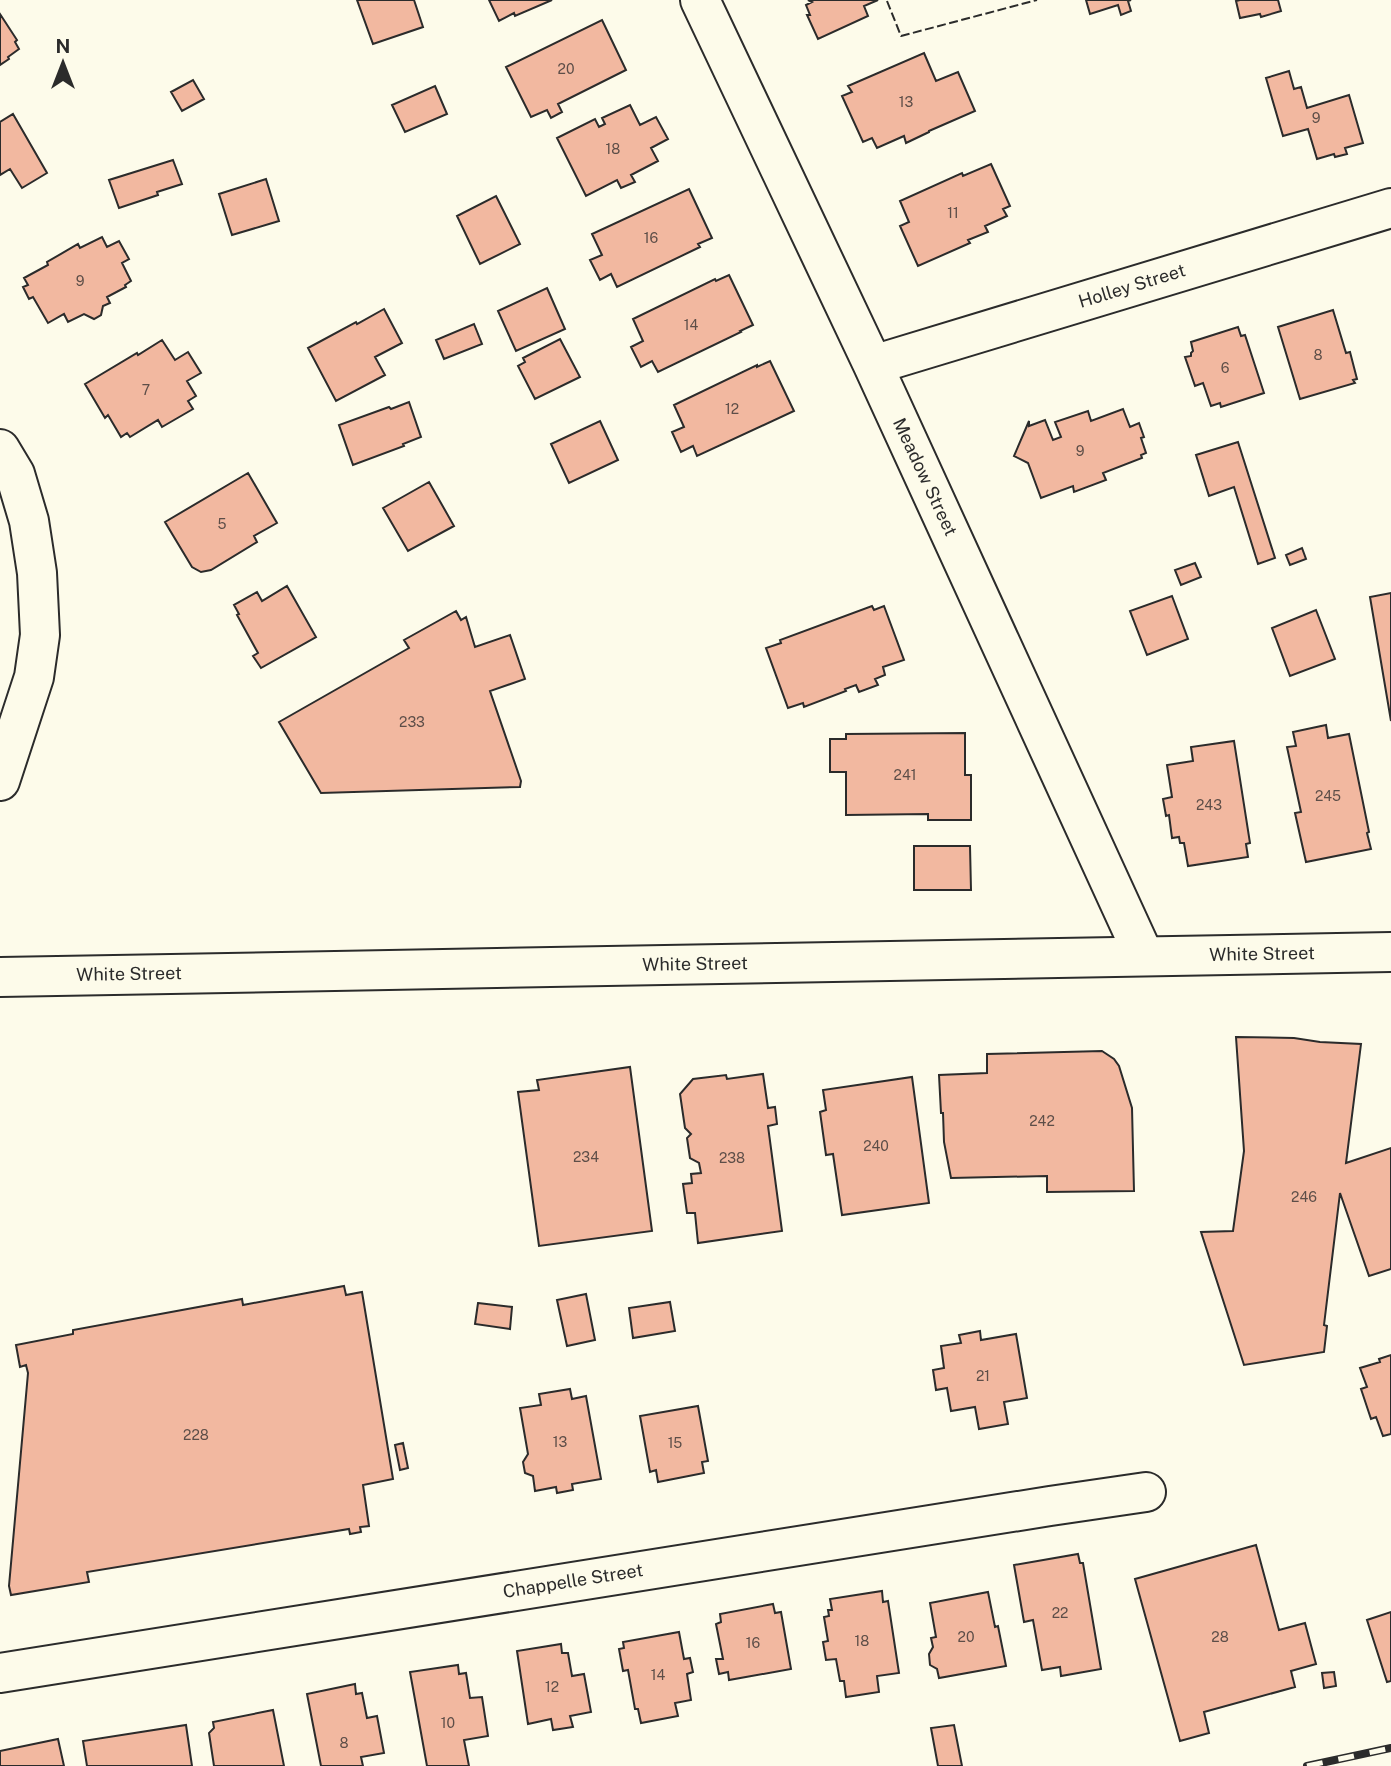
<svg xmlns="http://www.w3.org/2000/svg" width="1391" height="1766" font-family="'Public Sans',sans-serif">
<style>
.building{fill:#f2b8a0;stroke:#2b2b2b;stroke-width:2}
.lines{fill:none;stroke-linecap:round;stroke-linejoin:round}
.minor-casing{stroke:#2b2b2b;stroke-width:42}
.tertiary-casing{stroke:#2b2b2b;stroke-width:42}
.primary-casing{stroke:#2b2b2b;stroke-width:42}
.minor{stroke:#fdfbea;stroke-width:38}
.tertiary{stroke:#fdfbea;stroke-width:38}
.primary{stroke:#fdfbea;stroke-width:38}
.rail-casing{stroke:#2b2b2b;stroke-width:8}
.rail{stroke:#fdfbea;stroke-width:5;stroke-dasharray:16;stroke-linecap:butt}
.fence{stroke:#2b2b2b;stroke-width:2;stroke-dasharray:9 3.5;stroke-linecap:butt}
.labels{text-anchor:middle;stroke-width:5;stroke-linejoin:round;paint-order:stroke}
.number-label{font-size:14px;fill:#5d4e48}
.street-label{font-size:18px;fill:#2b2b2b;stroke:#fdfbea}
</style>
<rect width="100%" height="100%" fill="#fdfbea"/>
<path class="building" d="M 357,0 L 414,0 L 423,27 L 373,44 Z
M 489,0 L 552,0 L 515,16 L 514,13 L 499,21 Z
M 808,0 L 878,0 L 864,6 L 868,16 L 818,39 L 807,15 L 810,15 L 806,5 L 812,2 Z
M 1086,0 L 1131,0 L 1128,1 L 1131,11 L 1121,15 L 1118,5 L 1090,14 Z
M 1240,0 L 1278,0 L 1281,11 L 1261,17 L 1260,14 L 1240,18 L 1236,1 Z
M 0,14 L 17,40 L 15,42 L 19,49 L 8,57 L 9,59 L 0,65 Z
M 602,20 L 626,70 L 558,104 L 562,112 L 551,118 L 547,110 L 531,117 L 506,67 Z
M 924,53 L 936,81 L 958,72 L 975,111 L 929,131 L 929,132 L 906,143 L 904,136 L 877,148 L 872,138 L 863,142 L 842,96 L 852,92 L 848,86 Z
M 1289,71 L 1294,89 L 1301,87 L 1307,108 L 1349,95 L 1363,143 L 1345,148 L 1347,154 L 1335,157 L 1334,154 L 1317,159 L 1308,129 L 1283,136 L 1266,78 Z
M 193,80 L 204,99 L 182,111 L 171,92 Z
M 435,86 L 447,114 L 405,132 L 392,105 Z
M 630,105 L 640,125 L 656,117 L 668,139 L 651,148 L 658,161 L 631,175 L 635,182 L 621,188 L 617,180 L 586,196 L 557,138 L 595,119 L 599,127 L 605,124 L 602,118 Z
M 13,114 L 47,173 L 22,188 L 10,169 L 0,175 L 0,122 Z
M 173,160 L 182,184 L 157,192 L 158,195 L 119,208 L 109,180 Z
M 991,164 L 1010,206 L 1003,209 L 1007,216 L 985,226 L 988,232 L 968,240 L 970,243 L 918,266 L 900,226 L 909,222 L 900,201 L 962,173 L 963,176 Z
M 266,179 L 279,221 L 232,235 L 219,194 Z
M 689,189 L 712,238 L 698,244 L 700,247 L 617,287 L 611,274 L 600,280 L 590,260 L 602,255 L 592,234 Z
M 496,196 L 520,244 L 480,264 L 457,216 Z
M 102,237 L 107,247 L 119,241 L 129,259 L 122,263 L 131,281 L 125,285 L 126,287 L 107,297 L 110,303 L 103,306 L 101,315 L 94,319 L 84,314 L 68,322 L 64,314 L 48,323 L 33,297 L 29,299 L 23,287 L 28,285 L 24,278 L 48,265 L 47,262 L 78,244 L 80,248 Z
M 729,275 L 753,325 L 740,331 L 741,332 L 658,372 L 652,361 L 641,367 L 631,347 L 643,341 L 633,319 L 715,279 L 716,281 Z
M 547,288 L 565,329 L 516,351 L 498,311 Z
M 384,309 L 402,343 L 375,357 L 385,375 L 336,401 L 308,348 L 356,322 L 357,324 Z
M 1333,310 L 1346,353 L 1350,352 L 1357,379 L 1353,380 L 1355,383 L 1300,399 L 1278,327 Z
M 474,324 L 482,344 L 444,359 L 436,340 Z
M 1238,327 L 1241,336 L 1245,335 L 1264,393 L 1221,407 L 1220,403 L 1211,406 L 1203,383 L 1195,386 L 1185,357 L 1191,356 L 1191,353 L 1193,351 L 1191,342 Z
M 560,339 L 580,377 L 535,399 L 518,366 L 525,362 L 523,358 Z
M 162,340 L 175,360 L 188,352 L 201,373 L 187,381 L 196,396 L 188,401 L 193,409 L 162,427 L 158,420 L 130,437 L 127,433 L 121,437 L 108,415 L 105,418 L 85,384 L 137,353 L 138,355 Z
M 770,361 L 794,411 L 697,456 L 693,446 L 681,452 L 672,432 L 684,427 L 674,405 L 757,365 L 757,367 Z
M 409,402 L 421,437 L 403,444 L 404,446 L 353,465 L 339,425 L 389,407 L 391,409 Z
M 1123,409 L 1130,427 L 1139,423 L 1144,437 L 1141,438 L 1146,453 L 1141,455 L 1142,458 L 1103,473 L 1106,480 L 1074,492 L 1073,486 L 1041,498 L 1028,463 L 1014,456 L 1029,421 L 1029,426 L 1045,420 L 1053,440 L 1061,437 L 1055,422 L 1088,411 L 1091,421 Z
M 600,421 L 618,460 L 569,483 L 551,444 Z
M 1238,442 L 1275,558 L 1258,564 L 1234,487 L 1209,496 L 1196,455 Z
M 248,473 L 277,523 L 254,536 L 257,542 L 211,570 L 201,572 L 192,567 L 165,522 Z
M 429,482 L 454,526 L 408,551 L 383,508 Z
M 1302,548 L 1306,559 L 1290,565 L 1286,555 Z
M 1195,563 L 1201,577 L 1181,585 L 1175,570 Z
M 287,586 L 316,637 L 261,668 L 253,656 L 258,653 L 237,615 L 239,614 L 234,605 L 257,592 L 262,601 Z
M 1391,593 L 1391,721 L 1370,597 Z
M 1172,596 L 1188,639 L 1147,655 L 1130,611 Z
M 872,606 L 874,610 L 884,606 L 904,660 L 883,667 L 885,675 L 875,679 L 878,685 L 859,692 L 856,685 L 845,689 L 846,691 L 804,707 L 803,703 L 788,708 L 766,648 L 781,643 L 780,640 Z
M 1316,610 L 1335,659 L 1290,676 L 1272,628 Z
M 456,611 L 461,620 L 466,617 L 475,647 L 510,635 L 525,679 L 490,691 L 521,781 L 520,787 L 321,793 L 279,722 L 409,648 L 404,640 Z
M 1326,725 L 1328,738 L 1349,734 L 1369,832 L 1367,833 L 1371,849 L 1306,862 L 1295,813 L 1301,812 L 1287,747 L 1296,746 L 1293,732 Z
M 965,733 L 965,775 L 971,775 L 971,820 L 928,820 L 928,814 L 846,815 L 846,772 L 830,772 L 830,739 L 846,739 L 846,734 Z
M 1234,741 L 1250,843 L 1246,844 L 1248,857 L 1188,866 L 1184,843 L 1180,843 L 1179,837 L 1172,838 L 1169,815 L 1166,816 L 1163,799 L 1172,797 L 1167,765 L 1193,761 L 1191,747 Z
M 914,846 L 970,846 L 971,890 L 914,890 Z
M 1236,1037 L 1294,1038 L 1320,1042 L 1361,1044 L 1346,1163 L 1391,1148 L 1391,1269 L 1369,1276 L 1340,1193 L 1324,1325 L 1327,1326 L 1324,1352 L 1244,1365 L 1201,1232 L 1233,1231 L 1244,1151 Z
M 1102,1051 L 1114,1059 L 1119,1066 L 1132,1108 L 1134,1191 L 1047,1192 L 1047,1176 L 951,1178 L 944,1142 L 943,1113 L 941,1113 L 939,1075 L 987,1073 L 987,1054 Z
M 630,1067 L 652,1231 L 539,1246 L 518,1092 L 539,1090 L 537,1080 Z
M 763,1074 L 768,1108 L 775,1107 L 777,1124 L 768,1126 L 782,1231 L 698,1243 L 695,1213 L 687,1213 L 683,1184 L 692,1183 L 691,1174 L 701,1173 L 699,1163 L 690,1158 L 687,1138 L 691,1134 L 685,1128 L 680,1094 L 693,1079 L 726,1075 L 727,1079 Z
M 912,1077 L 929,1203 L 842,1215 L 833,1154 L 826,1155 L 820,1112 L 826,1110 L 823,1090 Z
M 344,1286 L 346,1295 L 362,1292 L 393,1479 L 363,1485 L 369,1526 L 360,1527 L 361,1532 L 350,1534 L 349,1529 L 87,1572 L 89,1582 L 11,1595 L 9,1586 L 28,1373 L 26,1365 L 20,1367 L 16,1345 L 73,1334 L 73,1330 L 242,1299 L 243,1305 Z
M 586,1294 L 595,1340 L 567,1346 L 557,1300 Z
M 670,1302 L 675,1331 L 633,1338 L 629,1308 Z
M 478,1303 L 512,1307 L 510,1329 L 475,1324 Z
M 980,1331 L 981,1340 L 1016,1334 L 1027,1398 L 1004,1402 L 1008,1424 L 979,1429 L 975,1407 L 951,1411 L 947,1388 L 936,1390 L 933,1370 L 944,1368 L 941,1346 L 961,1343 L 959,1335 Z
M 1391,1355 L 1391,1434 L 1383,1436 L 1376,1417 L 1371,1419 L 1361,1389 L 1367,1387 L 1360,1368 L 1380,1362 L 1379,1359 Z
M 570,1389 L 572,1399 L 586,1396 L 601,1479 L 572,1484 L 573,1490 L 557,1493 L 556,1487 L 535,1491 L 533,1476 L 525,1473 L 523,1462 L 528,1454 L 520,1408 L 541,1405 L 539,1394 Z
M 698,1406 L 708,1461 L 702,1462 L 704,1473 L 658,1482 L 656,1470 L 650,1472 L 640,1416 Z
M 403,1443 L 408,1468 L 400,1470 L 395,1445 Z
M 1256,1545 L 1279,1630 L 1305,1623 L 1316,1664 L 1291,1671 L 1295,1687 L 1204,1712 L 1209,1733 L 1180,1741 L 1135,1579 Z
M 1078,1554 L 1080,1563 L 1083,1563 L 1101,1669 L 1061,1676 L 1060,1667 L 1042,1670 L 1033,1620 L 1024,1622 L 1014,1565 Z
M 882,1591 L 883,1602 L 888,1601 L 899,1673 L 877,1676 L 879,1692 L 846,1697 L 844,1681 L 840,1681 L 836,1659 L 826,1660 L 823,1642 L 828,1641 L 824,1617 L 829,1616 L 828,1610 L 832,1610 L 830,1599 Z
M 988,1592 L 995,1627 L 998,1626 L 1006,1666 L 939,1678 L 937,1669 L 930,1665 L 929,1654 L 933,1647 L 931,1638 L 936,1637 L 930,1603 Z
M 773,1604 L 775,1613 L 781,1612 L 791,1669 L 729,1680 L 728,1672 L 719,1674 L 716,1659 L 723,1659 L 716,1624 L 721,1622 L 720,1614 Z
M 1391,1612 L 1391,1681 L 1387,1682 L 1367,1620 Z
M 679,1632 L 684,1659 L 690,1658 L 693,1672 L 687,1674 L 691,1700 L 675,1703 L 678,1716 L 641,1723 L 638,1709 L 635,1709 L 628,1670 L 623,1671 L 619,1649 L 624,1648 L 623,1642 Z
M 561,1644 L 562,1653 L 568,1653 L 572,1676 L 584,1674 L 591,1712 L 570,1716 L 573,1727 L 553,1730 L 551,1719 L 528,1724 L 517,1651 Z
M 458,1665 L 459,1674 L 466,1673 L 470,1698 L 482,1697 L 488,1736 L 464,1740 L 469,1766 L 427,1766 L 410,1672 Z
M 1334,1672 L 1336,1686 L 1324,1688 L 1322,1673 Z
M 355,1684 L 356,1694 L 362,1693 L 367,1718 L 377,1716 L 384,1753 L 361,1757 L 363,1766 L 321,1766 L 307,1694 Z
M 273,1710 L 284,1766 L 214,1766 L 209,1733 L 214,1728 L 213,1722 Z
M 186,1725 L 192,1766 L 87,1766 L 83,1741 Z
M 954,1725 L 962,1766 L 938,1766 L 931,1728 Z
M 58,1739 L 64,1766 L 0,1766 L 0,1751 Z"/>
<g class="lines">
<g class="minor-casing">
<path id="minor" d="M 700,0 L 873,365 L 1144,956
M 873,365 L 1391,208
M 0,1673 L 1050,1506 L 1146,1492"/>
</g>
<g class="tertiary-casing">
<path id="tertiary" d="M 0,449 L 15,474 L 29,521 L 37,573 L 40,635 L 34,677 L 0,781"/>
</g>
<g class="primary-casing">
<path id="primary" d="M 0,977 L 1391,952"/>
</g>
<use href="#minor" class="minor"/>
<use href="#tertiary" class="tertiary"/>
<use href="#primary" class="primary"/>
<g class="rail-casing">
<path id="rail" d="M 1307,1766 L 1391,1748"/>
</g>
<use href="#rail" class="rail"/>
<path class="fence" d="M 887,1 L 901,36 L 1037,0"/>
</g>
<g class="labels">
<g class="number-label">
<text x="566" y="74">20</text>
<text x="906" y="107">13</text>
<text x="1316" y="123">9</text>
<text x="613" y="154">18</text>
<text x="953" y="218">11</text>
<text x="651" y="243">16</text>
<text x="80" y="286">9</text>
<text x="691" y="330">14</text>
<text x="1318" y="360">8</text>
<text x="1225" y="373">6</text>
<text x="146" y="395">7</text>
<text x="732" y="414">12</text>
<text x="1080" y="456">9</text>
<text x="222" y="529">5</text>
<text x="412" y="727">233</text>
<text x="905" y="780">241</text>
<text x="1328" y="801">245</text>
<text x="1209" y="810">243</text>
<text x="1042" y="1126">242</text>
<text x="876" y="1151">240</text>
<text x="586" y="1162">234</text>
<text x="732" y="1163">238</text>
<text x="1304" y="1202">246</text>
<text x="983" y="1381">21</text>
<text x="196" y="1440">228</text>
<text x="560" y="1447">13</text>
<text x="675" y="1448">15</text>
<text x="1060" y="1618">22</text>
<text x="966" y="1642">20</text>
<text x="1220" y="1642">28</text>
<text x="862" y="1646">18</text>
<text x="753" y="1648">16</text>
<text x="658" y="1680">14</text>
<text x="552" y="1692">12</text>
<text x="448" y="1728">10</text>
<text x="344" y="1748">8</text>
</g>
<g class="street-label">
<text transform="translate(1132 286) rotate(-17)" y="6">Holley Street</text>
<text transform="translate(925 477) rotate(65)" y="6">Meadow Street</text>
<text transform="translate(1262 954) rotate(-1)" y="6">White Street</text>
<text transform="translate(695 964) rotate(-1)" y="6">White Street</text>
<text transform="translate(129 974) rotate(-1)" y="6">White Street</text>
<text transform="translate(573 1581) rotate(-9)" y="6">Chappelle Street</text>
</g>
</g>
<g transform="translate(63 63)" stroke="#fdfbea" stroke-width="5" paint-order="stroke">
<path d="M0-5L12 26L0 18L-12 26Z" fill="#2b2b2b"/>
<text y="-10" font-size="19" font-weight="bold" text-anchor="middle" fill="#2b2b2b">N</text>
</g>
</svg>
